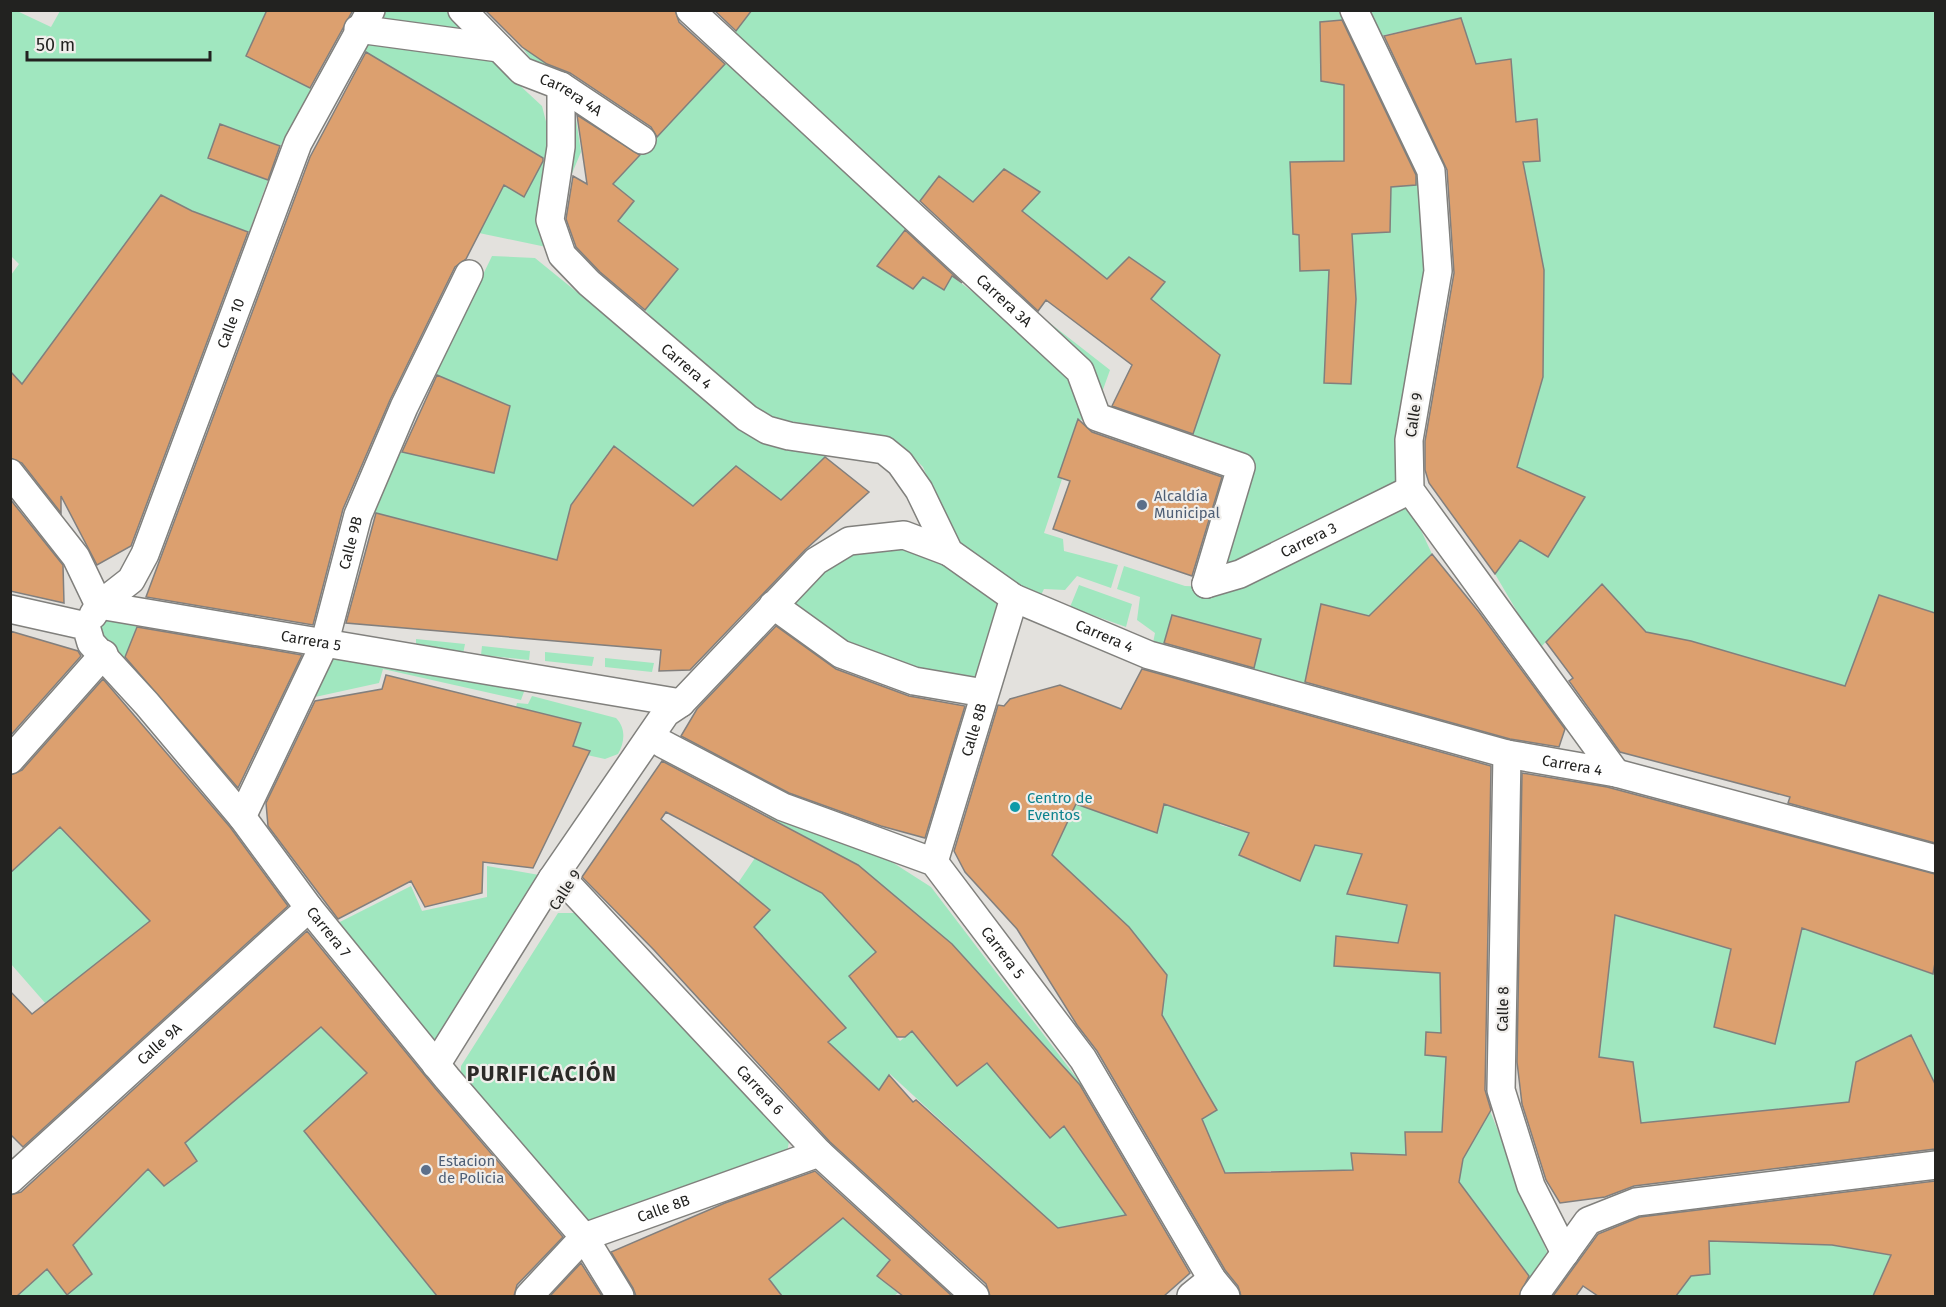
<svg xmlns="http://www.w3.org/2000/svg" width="1946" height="1307" font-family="'Fira Sans',sans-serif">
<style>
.green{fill:#a0e7bf}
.building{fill:#dca06f;stroke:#827f7d;stroke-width:1.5;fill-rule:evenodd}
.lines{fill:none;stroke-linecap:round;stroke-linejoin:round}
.street-casing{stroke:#81807d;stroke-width:30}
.street{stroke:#fff;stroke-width:27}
.service-dot{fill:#5c6f8a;stroke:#f0eeeb;stroke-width:2}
.culture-dot{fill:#0f9aa8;stroke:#f0eeeb;stroke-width:2}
.labels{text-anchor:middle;stroke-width:4.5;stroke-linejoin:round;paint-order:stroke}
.street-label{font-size:15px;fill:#222220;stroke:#f0eeeb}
.service-label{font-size:15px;fill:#4e5e75;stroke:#f0eeeb;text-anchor:start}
.culture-label{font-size:15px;fill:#0d838f;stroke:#f0eeeb;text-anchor:start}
.district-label{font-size:21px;font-weight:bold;letter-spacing:1.5px;fill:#2b2a27;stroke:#f0eeeb}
</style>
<rect width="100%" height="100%" fill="#e3e1dd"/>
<path class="green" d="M 752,10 L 1346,11 L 1348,20 L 1320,22 L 1321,81 L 1344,85 L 1344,138 L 1410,139 L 1427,172 L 1433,271 L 1405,486 L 1213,575 L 1247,465 L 1189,443 L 1220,355 L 1151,299 L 1165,282 L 1129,257 L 1107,279 L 1022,211 L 1039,192 L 1005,169 L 973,202 L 939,176 L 918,203 L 732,36 Z
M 10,11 L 17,11 L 51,27 L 60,11 L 267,11 L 246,56 L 315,90 L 280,146 L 220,125 L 208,158 L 268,180 L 249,232 L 192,211 L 161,195 L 22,384 L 10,371 L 11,275 L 19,264 L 10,255 Z
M 384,11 L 446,11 L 476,38 L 377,22 Z
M 1369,11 L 1935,11 L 1935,613 L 1879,596 L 1845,686 L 1748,658 L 1646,632 L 1602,584 L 1539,649 L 1495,574 L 1520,540 L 1548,557 L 1517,467 L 1543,377 L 1544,270 L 1523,162 L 1540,161 L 1537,119 L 1516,122 L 1511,59 L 1476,64 L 1460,18 L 1376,37 Z
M 370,37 L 489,57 L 542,106 L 553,149 L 551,248 L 479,233 L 504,185 L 524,197 L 544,159 L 363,51 Z
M 522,47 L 570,79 L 581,152 L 568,183 L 559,98 Z
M 730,59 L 914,218 L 877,266 L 923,277 L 944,290 L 952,276 L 1023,331 L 1037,313 L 1110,370 L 1091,423 L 1078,419 L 1058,477 L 1062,479 L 1044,533 L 1063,539 L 1064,551 L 1118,565 L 1111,588 L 1077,576 L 1065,590 L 1044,589 L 1038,601 L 955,544 L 923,467 L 900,444 L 885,437 L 790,426 L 755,411 L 686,355 L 645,310 L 678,269 L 618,221 L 634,201 L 613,184 Z
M 492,256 L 535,258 L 738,423 L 767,444 L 827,456 L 781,500 L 736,466 L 693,506 L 571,505 L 557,560 L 369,512 L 398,451 L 494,473 L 510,406 L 435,374 Z
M 1406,498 L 1432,554 L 1369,616 L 1321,604 L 1304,686 L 1253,670 L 1261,639 L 1172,615 L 1163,646 L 1153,643 L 1155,633 L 1137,620 L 1140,597 L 1117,589 L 1124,566 L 1185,586 L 1212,587 Z
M 890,542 L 937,560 L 1001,602 L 976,687 L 843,649 L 785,605 L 822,567 L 854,549 Z
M 1079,585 L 1132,604 L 1126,627 L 1070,607 Z
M 103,619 L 137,626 L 124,661 L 96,640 Z
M 416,639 L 465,644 L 463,654 L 416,648 Z
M 482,646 L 530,651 L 529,660 L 481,655 Z
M 325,649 L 525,689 L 521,700 L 383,669 L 379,683 L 315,697 L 314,699 L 302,694 Z
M 545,652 L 594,657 L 592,666 L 545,661 Z
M 605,658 L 654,663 L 652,672 L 605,667 Z
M 532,696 L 616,718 C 626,728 625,742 618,754 L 605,759 L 587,755 L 589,751 L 573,746 L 581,723 L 516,707 L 517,703 L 528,704 Z
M 1214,767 L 1238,777 L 1220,825 L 1249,833 L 1240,856 L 1300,881 L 1315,845 L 1362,854 L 1347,893 L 1407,905 L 1398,943 L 1337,936 L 1334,965 L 1440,973 L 1441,1033 L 1426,1032 L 1425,1054 L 1446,1057 L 1442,1132 L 1405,1132 L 1406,1155 L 1352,1153 L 1353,1170 L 1225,1172 L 1202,1119 L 1217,1110 L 1162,1015 L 1167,975 L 1129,927 L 1052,855 L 1076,804 L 1156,833 L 1164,804 L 1195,815 Z
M 765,815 L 870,848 L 931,887 L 1095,1102 L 952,944 L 858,865 Z
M 60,827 L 150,921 L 46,1004 L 11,964 L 10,873 Z
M 755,858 L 822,893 L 876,952 L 849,976 L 900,1041 L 912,1031 L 957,1086 L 987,1063 L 1050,1138 L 1064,1126 L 1126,1215 L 1058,1228 L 890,1074 L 879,1090 L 828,1042 L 754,927 L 770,910 L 738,883 Z
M 487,866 L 545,876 L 438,1050 L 328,928 L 411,886 L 422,911 L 487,897 Z
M 558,913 L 578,913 L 791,1132 L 786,1157 L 594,1226 L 580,1217 L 461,1087 L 461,1066 Z
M 1615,915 L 1731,949 L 1714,1026 L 1774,1044 L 1802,928 L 1932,974 L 1935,963 L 1935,1084 L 1911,1035 L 1856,1062 L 1849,1102 L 1641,1123 L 1633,1062 L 1599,1057 Z
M 321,1027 L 367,1073 L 344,1178 L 437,1296 L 17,1296 L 47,1269 L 67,1295 L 92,1274 L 73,1245 L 148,1169 L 164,1186 L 197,1162 L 185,1143 Z
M 1490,1111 L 1549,1257 L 1531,1279 L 1459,1182 L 1463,1159 Z
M 843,1218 L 890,1260 L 877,1276 L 898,1293 L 894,1296 L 782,1296 L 769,1279 Z
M 1709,1241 L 1832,1245 L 1918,1260 L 1882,1276 L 1873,1296 L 1676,1296 L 1691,1276 L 1710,1274 Z"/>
<path class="building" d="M 267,10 L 353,10 L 310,88 L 246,56 Z
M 485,10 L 675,10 L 679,22 L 725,64 L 657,137 L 651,127 L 570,73 L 547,64 L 522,47 Z
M 714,10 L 752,10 L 736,31 Z
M 1461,18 L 1476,64 L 1511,59 L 1516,122 L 1537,119 L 1540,161 L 1523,162 L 1544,270 L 1543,377 L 1517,467 L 1585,497 L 1548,557 L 1520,540 L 1495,574 L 1429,483 L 1425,470 L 1425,441 L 1454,273 L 1447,170 L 1384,36 Z
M 1342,20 L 1416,175 L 1416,185 L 1391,187 L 1390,232 L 1352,234 L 1356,299 L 1351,384 L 1324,383 L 1329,270 L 1300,271 L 1299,235 L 1293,234 L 1290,162 L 1344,161 L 1344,85 L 1321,81 L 1320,22 Z
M 366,52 L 543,158 L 543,161 L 524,197 L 504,185 L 466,259 L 455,267 L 390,400 L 343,509 L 313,625 L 146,597 L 310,157 Z
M 577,115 L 640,155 L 613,184 L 634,201 L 618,221 L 678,269 L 645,310 L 600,272 L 576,247 L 566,219 L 573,176 L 587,184 Z
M 220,124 L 280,146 L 268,180 L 208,158 Z
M 1004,169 L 1040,192 L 1022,211 L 1107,279 L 1129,257 L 1165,282 L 1151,299 L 1220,355 L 1193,434 L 1112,406 L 1132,365 L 1046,300 L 1038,311 L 920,201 L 939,176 L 973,202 Z
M 161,195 L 192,211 L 248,232 L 131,546 L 97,565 L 61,496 L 61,513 L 22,463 L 10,458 L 10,371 L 22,384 Z
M 905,230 L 962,283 L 952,276 L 944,290 L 923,277 L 913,289 L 877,266 Z
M 437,375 L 510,406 L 494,473 L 402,452 Z
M 1078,419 L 1092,432 L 1222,477 L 1192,576 L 1053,529 L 1070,481 L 1058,477 Z
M 614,446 L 693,506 L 736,466 L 781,500 L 825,457 L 869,492 L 805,550 L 690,670 L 659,671 L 661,650 L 346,623 L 376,513 L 557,560 L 571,505 Z
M 10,499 L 63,565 L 64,603 L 10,591 Z
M 1432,554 L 1479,612 L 1565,729 L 1559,747 L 1510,739 L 1305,682 L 1321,604 L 1369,616 Z
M 1602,584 L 1646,632 L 1691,641 L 1845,686 L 1879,595 L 1935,613 L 1935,843 L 1788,803 L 1790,797 L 1620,752 L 1569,681 L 1573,678 L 1546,642 Z
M 1172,615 L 1261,639 L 1254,668 L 1164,643 Z
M 776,626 L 836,669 L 909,696 L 965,706 L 925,838 L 881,826 L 789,793 L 681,736 L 697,709 Z
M 137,627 L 302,655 L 238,788 L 125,657 Z
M 10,631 L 78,651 L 81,656 L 10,736 Z
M 1142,669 L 1491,766 L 1485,1090 L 1491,1110 L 1463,1159 L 1459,1182 L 1529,1276 L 1519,1296 L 1241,1296 L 1238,1286 L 1225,1270 L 1097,1051 L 1077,1025 L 1017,929 L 965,872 L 954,851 L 998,705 L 1004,706 L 1010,699 L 1060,685 L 1121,709 ZM 1076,804 L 1157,833 L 1164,804 L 1249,833 L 1239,855 L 1300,881 L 1315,845 L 1362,854 L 1347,894 L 1407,905 L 1398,943 L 1336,936 L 1334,966 L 1440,973 L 1441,1033 L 1426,1032 L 1425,1055 L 1446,1057 L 1442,1132 L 1405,1132 L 1406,1155 L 1351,1153 L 1353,1170 L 1225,1173 L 1202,1119 L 1217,1110 L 1162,1015 L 1167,975 L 1129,927 L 1052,855 Z
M 386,675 L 581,723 L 573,746 L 590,751 L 533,868 L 483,862 L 482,893 L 425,907 L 411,881 L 338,919 L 268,826 L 266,803 L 315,701 L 382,689 Z
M 103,679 L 230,827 L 288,906 L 23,1147 L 10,1134 L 10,991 L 32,1014 L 150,921 L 60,827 L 10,873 L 10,775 L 22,770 Z
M 662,761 L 858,865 L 952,944 L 1080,1085 L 1190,1273 L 1164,1296 L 990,1296 L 986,1284 L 830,1142 L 654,950 L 582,877 ZM 666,812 L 822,893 L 876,952 L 849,976 L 897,1037 L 905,1037 L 912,1031 L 957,1086 L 987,1063 L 1050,1138 L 1064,1126 L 1126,1215 L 1058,1228 L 916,1100 L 913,1102 L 889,1075 L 879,1090 L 828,1042 L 846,1028 L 754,927 L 770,910 L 661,819 Z
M 1522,773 L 1607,787 L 1935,874 L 1935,963 L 1933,974 L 1802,928 L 1775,1044 L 1714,1027 L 1731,949 L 1615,915 L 1599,1057 L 1633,1062 L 1641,1123 L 1849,1102 L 1856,1062 L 1911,1035 L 1935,1084 L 1935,1149 L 1634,1186 L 1605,1197 L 1560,1203 L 1546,1180 L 1522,1104 L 1517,1062 Z
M 307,931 L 435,1088 L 563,1237 L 517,1285 L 514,1296 L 437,1296 L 304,1131 L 367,1073 L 321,1027 L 185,1143 L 197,1161 L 164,1186 L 148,1169 L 73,1245 L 92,1274 L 67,1295 L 47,1269 L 17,1296 L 10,1296 L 10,1195 L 21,1192 Z
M 815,1171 L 952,1296 L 903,1296 L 877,1276 L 890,1260 L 843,1218 L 769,1279 L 782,1296 L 636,1296 L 633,1288 L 611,1252 L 725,1203 Z
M 1935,1181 L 1935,1296 L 1873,1296 L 1891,1255 L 1832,1245 L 1709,1241 L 1710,1274 L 1691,1276 L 1676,1296 L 1598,1296 L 1583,1286 L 1576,1296 L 1553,1296 L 1598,1234 L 1640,1217 Z
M 581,1263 L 602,1296 L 550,1296 Z"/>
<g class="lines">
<g class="street-casing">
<g id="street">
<path id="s1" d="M 462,10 L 522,71 L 561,86 L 642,140"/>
<path id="s2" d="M 690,10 L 1080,371 L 1097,417 L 1241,467 L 1206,584"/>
<path d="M 1354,10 L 1431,171 L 1438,271 L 1409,440 L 1410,490 L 1616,773"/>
<path d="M 358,29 L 499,48"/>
<path id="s3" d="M 561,86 L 561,147 L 550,220 L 562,255 L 589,283 L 747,418 L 767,430 L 789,436 L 884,450 L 900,463 L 919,490 L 949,552 L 1014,598 L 1149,655 L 1507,754 L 1616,773 L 1936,859"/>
<path id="s4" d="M 10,473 L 76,557 L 99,605 L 681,703"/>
<path id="s5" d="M 1206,584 L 1240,574 L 1410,490"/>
<path d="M 773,605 L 841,654 L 914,681 L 984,693"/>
<path id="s6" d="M 10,609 L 86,626 L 91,643 L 147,704 L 242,817 L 309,908 L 447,1078 L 584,1237 L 620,1296"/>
<path id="s7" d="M 93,615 L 99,605 L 131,580 L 145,554 L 298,143 L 371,10"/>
<path id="s8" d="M 663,744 L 783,807 L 934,862 L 1083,1059 L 1212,1279 L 1226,1296"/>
<path d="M 1507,754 L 1501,1090 L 1531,1186 L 1565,1253"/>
<path d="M 10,760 L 104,654"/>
<path id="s9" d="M 242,817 L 324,645 L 358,515 L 404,407 L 469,274"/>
<path id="s10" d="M 934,862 L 1014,598"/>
<path id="s11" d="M 552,879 L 568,885 L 819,1153 L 975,1296"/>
<path d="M 436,1065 L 552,879 L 666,713 L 681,703 L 816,561 L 849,541 L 904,535 L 949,552"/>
<path id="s12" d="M 10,1180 L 309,908"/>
<path id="s13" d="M 529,1296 L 584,1237 L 819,1153"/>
<path d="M 1191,1296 L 1212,1279"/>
<path d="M 1534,1296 L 1588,1221 L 1636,1202 L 1936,1165"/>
</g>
</g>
<use href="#street" class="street"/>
</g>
<g class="service-dot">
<circle cx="1142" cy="505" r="6"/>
<circle cx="426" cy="1170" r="6"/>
</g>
<circle class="culture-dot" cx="1015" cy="807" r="6"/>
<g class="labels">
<g class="street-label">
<text dy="5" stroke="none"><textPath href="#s1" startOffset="140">Carrera 4A</textPath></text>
<text dy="5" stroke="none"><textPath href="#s2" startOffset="428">Carrera 3A</textPath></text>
<text dy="5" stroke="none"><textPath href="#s7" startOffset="328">Calle 10</textPath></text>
<text dy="5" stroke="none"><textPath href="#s3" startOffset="339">Carrera 4</textPath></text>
<text transform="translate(1414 415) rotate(-81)" y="5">Calle 9</text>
<text dy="5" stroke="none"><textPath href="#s5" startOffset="112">Carrera 3</textPath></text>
<text dy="5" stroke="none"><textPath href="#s9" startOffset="296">Calle 9B</textPath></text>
<text dy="5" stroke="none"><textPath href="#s3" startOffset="861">Carrera 4</textPath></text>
<text dy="5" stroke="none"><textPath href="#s4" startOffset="375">Carrera 5</textPath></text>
<text dy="5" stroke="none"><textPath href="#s10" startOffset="138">Calle 8B</textPath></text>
<text dy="5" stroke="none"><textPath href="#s3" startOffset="1347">Carrera 4</textPath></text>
<text transform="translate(565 890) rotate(-57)" y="5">Calle 9</text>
<text dy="5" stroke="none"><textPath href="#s6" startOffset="470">Carrera 7</textPath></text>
<text dy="5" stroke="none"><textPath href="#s8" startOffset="410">Carrera 5</textPath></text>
<text transform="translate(1503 1009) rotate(-89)" y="5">Calle 8</text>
<text dy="5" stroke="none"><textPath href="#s12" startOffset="202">Calle 9A</textPath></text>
<text dy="5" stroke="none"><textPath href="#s11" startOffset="298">Carrera 6</textPath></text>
<text dy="5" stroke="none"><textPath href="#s13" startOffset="165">Calle 8B</textPath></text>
</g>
<g class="service-label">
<text x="1154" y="501">Alcaldía<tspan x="1154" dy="17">Municipal</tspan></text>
<text x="438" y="1166">Estacion<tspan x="438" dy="17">de Policia</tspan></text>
</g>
<g class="culture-label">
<text x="1027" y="803">Centro de<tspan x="1027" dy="17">Eventos</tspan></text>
</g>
<g class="district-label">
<text x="542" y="1081">PURIFICACIÓN</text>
</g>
</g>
<rect width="1946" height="1307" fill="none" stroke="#222220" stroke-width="24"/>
<path d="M27 51v9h183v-9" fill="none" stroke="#222220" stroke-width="3"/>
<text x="36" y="51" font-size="18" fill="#222220" stroke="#f0eeeb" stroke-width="4.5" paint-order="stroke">50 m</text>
</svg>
